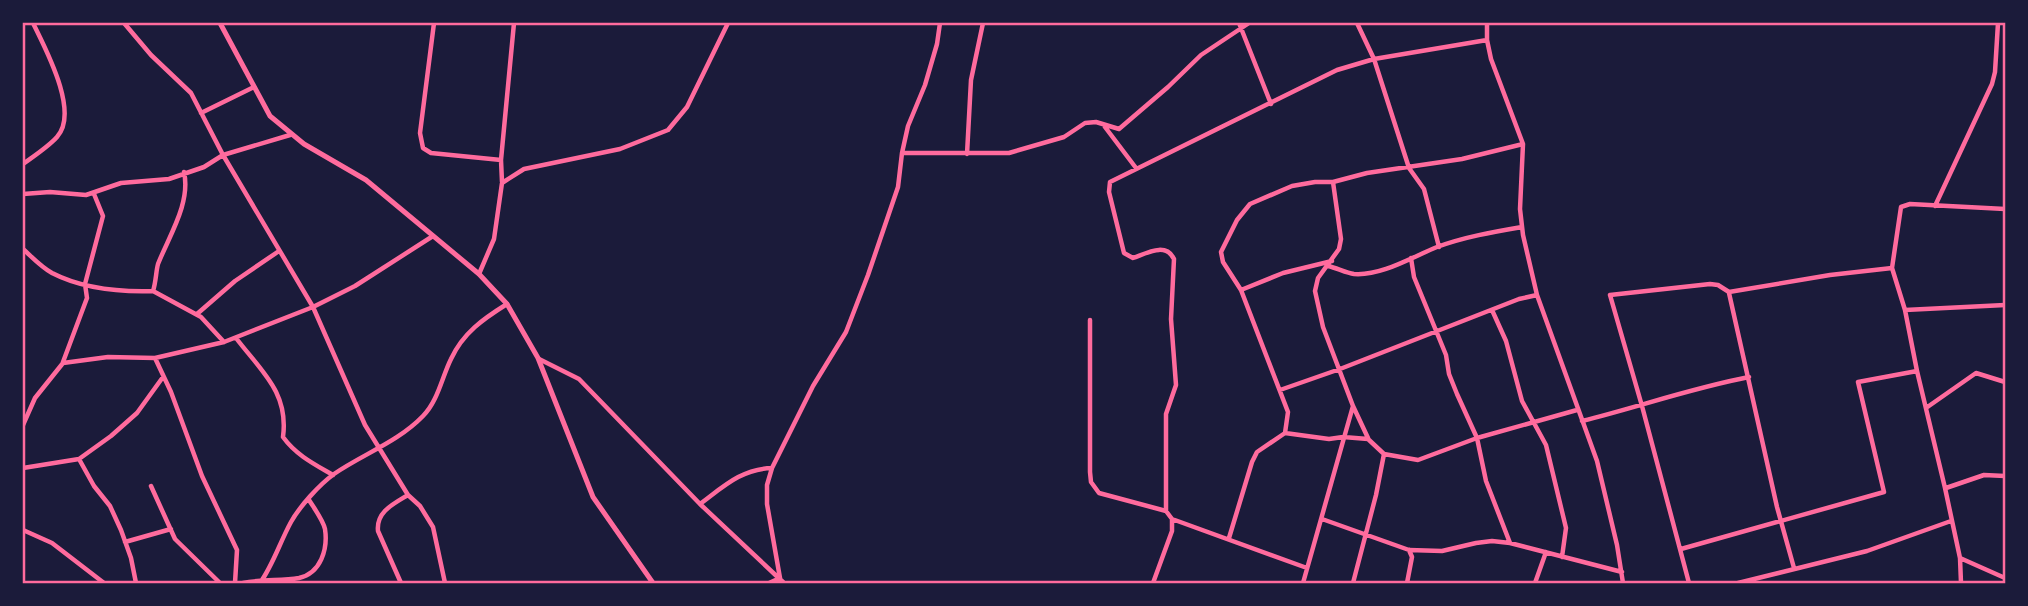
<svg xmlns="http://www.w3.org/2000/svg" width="2028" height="606" font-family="Figtree,sans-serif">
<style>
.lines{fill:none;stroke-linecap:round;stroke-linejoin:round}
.minor{stroke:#ff6b9d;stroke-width:4.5}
.tertiary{stroke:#ff6b9d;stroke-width:5}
.neatline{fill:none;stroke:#ff6b9d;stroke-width:2.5}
</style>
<rect width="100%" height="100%" fill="#1b1b3a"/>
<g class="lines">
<path class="minor" d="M 124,23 L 151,55 L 191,93 L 223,155 L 313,307 L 365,425 L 408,495 L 420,506 L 433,527 L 445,583
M 434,23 L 420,133 L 423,148 L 431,153 L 501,160
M 1239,23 L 1271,104
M 1357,23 L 1374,59 L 1409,168 L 1424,189 L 1439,247
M 1487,23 L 1487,40 L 1491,59 L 1523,144 L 1520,209 L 1523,235 L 1537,295 L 1597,461 L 1617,545 L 1623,583
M 201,113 L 254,87
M 1105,127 L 1136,168
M 902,153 L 1009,153 L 1064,137 L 1085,123 L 1096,122 L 1119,129 L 1168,87 L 1201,55 L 1249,23
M 967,154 L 971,80 L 983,23
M 23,164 C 34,156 48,147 57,137 C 80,112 45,48 33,23
M 184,172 C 191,203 169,236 158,264 C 156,271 156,282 153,291 L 201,317 L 224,342
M 502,182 L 501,160 L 514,23
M 23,194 L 50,192 L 86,195 L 121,183 L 169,179 L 204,167 L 223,155 L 290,135
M 1935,206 L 1992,84 L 1995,72 L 1998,23
M 23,249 C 32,257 41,267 52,273 C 83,289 120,292 153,291
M 1411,258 L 1414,277 L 1446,355 L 1449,374 L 1457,394 L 1477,438 L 1486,481 L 1510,543
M 1328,266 C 1337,268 1346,273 1354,274 C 1382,276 1412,257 1437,247 C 1464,237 1493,232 1522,227
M 479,274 L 494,239 L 502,183 L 524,169 L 620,149 L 668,130 L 687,107 L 728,23
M 1241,290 L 1283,273 L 1332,261
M 1729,293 L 1777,507 L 1794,568
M 1492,310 L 1506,341 L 1522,401 L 1546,445 L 1566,528 L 1562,557
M 1905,310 L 2005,305
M 197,314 L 235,281 L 279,251
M 1090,320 L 1090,472 L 1091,482 L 1099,493 L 1166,511 L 1172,519 L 1307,568
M 236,338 C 261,371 289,392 283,437 C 296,455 314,464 333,475
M 155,358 L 171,392 L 202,476 L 237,550 L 235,583
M 539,359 L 579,379 L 700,504 L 784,583
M 63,362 L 87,298 L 85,284 L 103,216 L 94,194
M 1280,390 L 1340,369 L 1519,299 L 1537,295
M 1353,406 L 1368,438
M 1926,408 L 1976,373 L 2005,382
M 1582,421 C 1638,407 1692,388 1749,377
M 23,425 L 35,398 L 63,363 L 108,357 L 155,358 L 224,342 L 313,307 L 355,286 L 433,236
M 1285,433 L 1329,439 L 1343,437 L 1368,439 L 1384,454 L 1418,460 L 1477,438 L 1577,410
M 79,459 L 94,486 L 110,506 L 121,530 L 131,558 L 136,583
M 23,468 L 79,459 L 111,436 L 137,413 L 163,377
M 151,486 L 175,539 L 220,583
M 1946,488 L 1984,475 L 2005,476
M 700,504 C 723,487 741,469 772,468
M 1166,511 L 1166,414 L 1176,385 L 1171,319 L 1174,259 C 1166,242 1147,253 1133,258 L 1124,253 L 1109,192 L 1110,182 L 1337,70 L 1374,59 L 1487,40
M 1322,519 L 1409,550 L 1442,551 L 1476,543 L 1492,541 L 1510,543 L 1622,572
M 23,530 L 52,543 L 104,583
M 1229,538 L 1252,462 L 1257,452 L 1285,433 L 1288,412 L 1241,290 L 1223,262 L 1221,252 L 1237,220 L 1250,204 L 1292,186 L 1315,182 L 1333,182 L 1367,173 L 1462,159 L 1523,144
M 125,542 L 171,529
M 1681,549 L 1884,492 L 1858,382 L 1917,371
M 1960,558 L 2005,578
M 780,578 L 767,504 L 767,485 L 772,468 L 813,386 L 846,332 L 868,275 L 898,187 L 902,153 L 908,126 L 925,85 L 937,44 L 940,23
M 243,583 C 263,579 280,581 299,578 C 321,573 328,549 325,529 C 323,520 314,508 309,500
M 260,583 C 273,565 280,542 291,522 C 300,506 319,485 334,474 C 363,454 398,442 423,416 C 438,401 442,377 451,359 C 463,333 483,319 507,304
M 401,583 L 378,531 C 376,512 393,504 408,495
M 769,583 L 780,578
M 1153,583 L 1172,531 L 1172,519
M 1303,583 L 1353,406 L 1323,327 L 1315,291 L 1318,278 L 1339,249 L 1341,239 L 1333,182
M 1353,583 L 1376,495 L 1384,454
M 1407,583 L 1412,557 L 1409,550
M 1535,583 L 1546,552
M 1689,583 L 1642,406 L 1610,295 L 1710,284 L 1718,285 L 1729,292 L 1830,275 L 1892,268
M 1738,583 L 1867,551 L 1951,521
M 1961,583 L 1960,558 L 1945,488 L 1917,371 L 1905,310 L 1892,268 L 1901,207 L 1910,204 L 2005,209"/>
<path class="tertiary" d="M 220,23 L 270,116 L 304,144 L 366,180 L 479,274 L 507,304 L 538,358 L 593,497 L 653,583"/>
</g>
<rect width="2028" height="606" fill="none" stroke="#1b1b3a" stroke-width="49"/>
<rect x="24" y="24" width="1980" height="558" class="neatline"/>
</svg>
